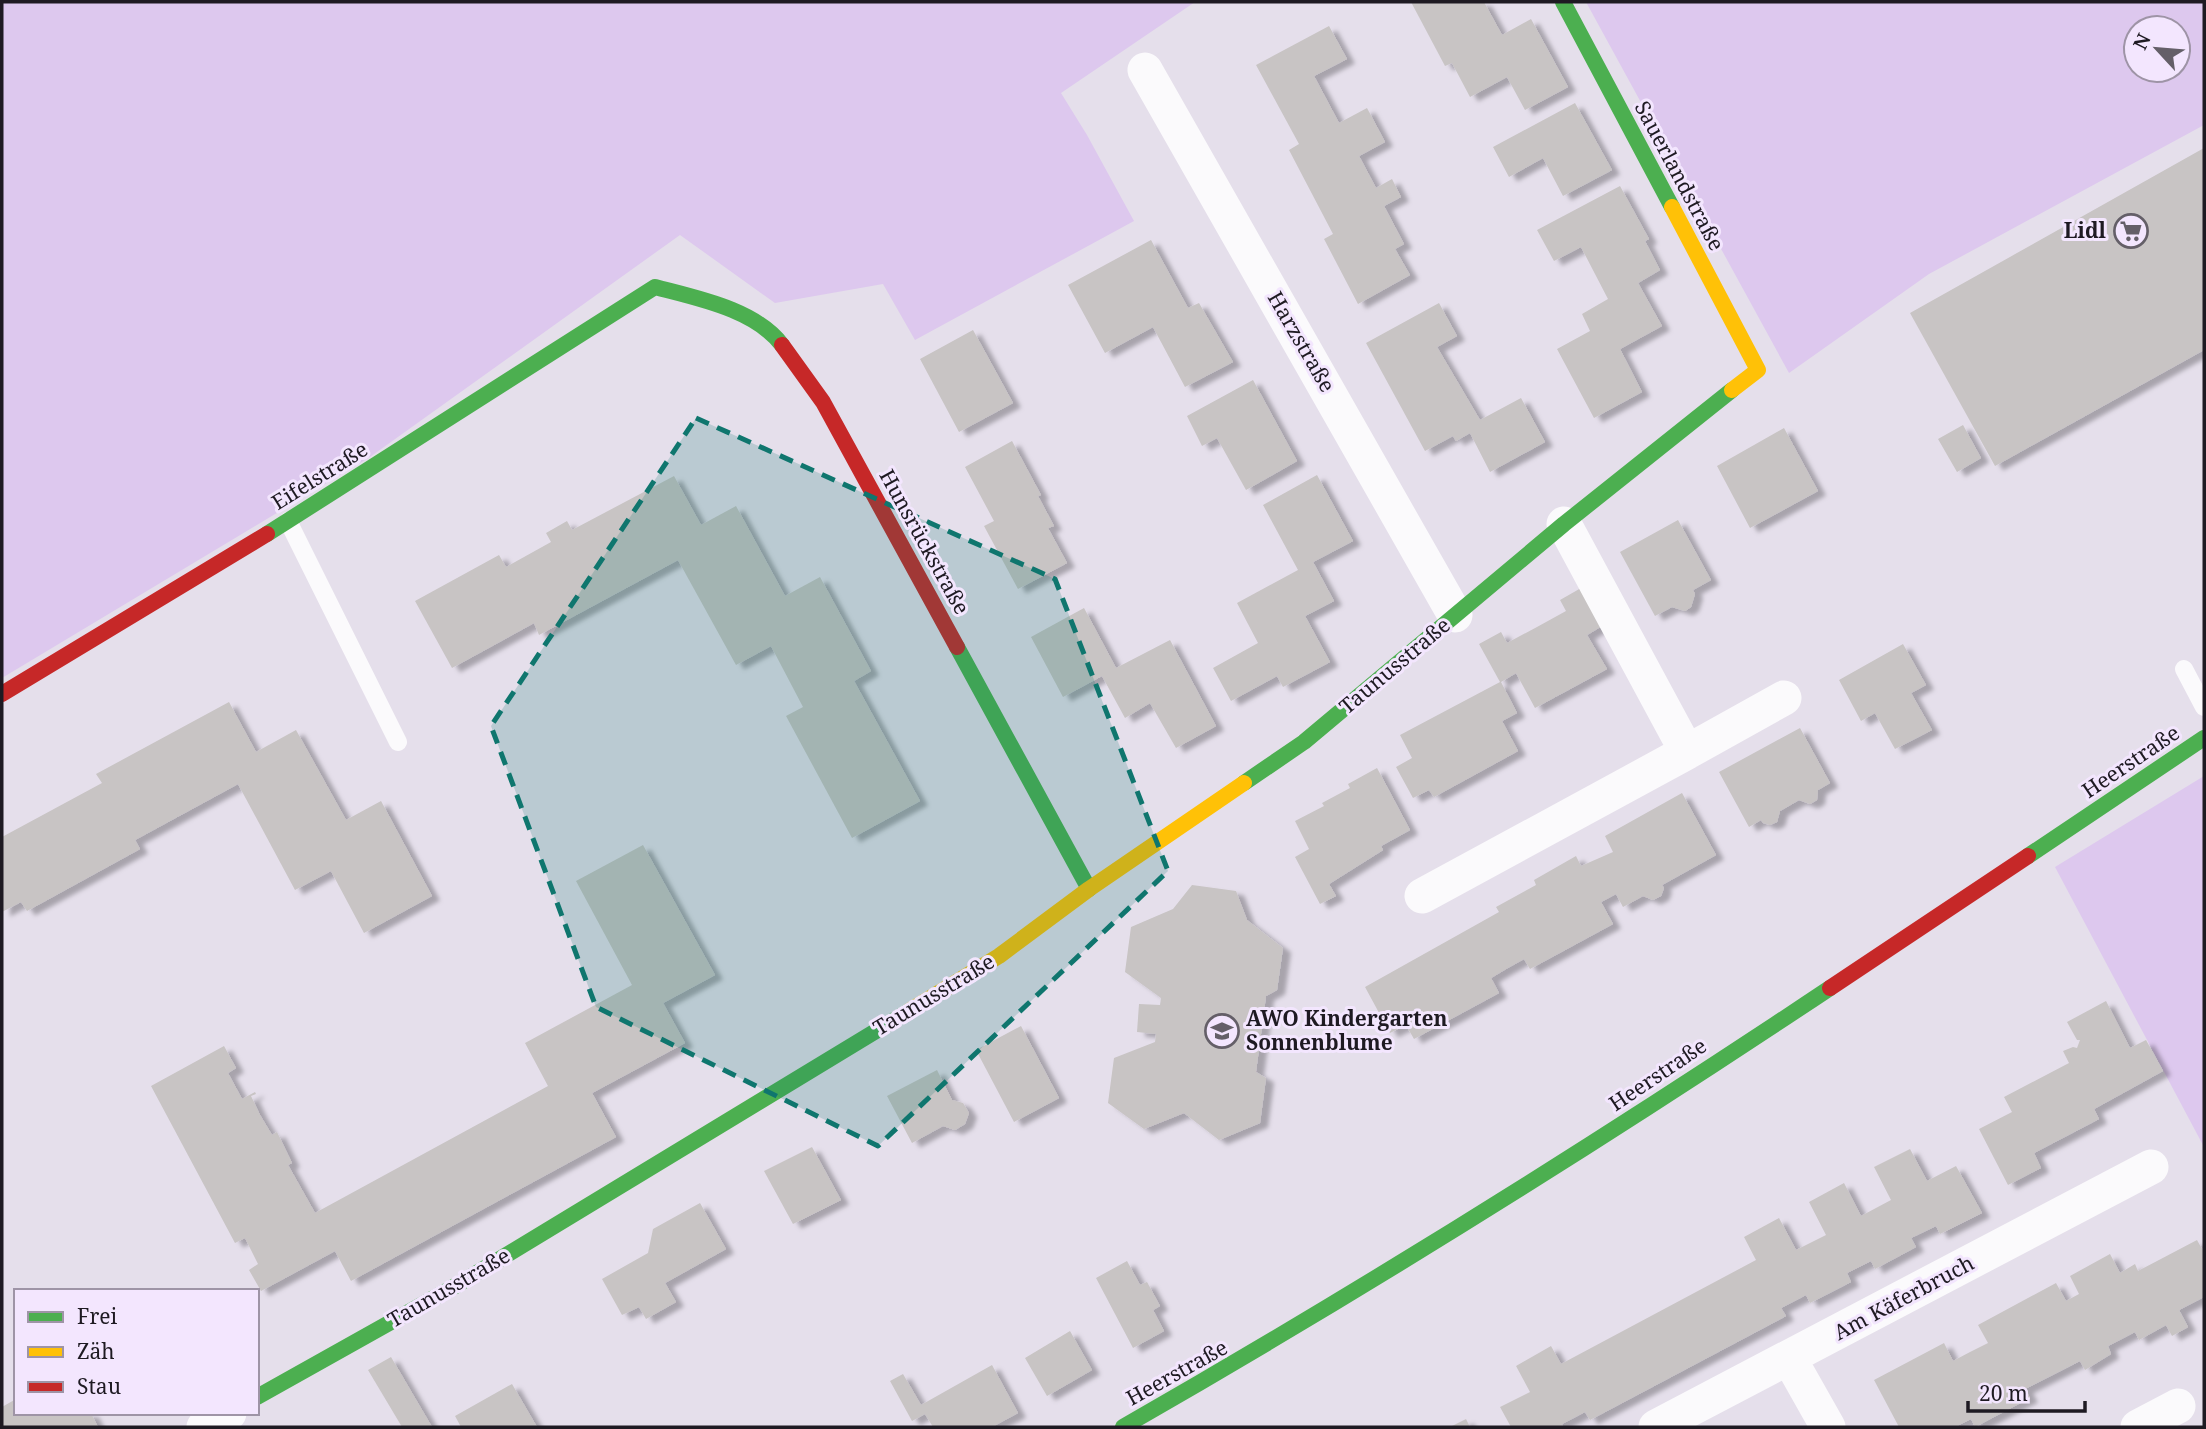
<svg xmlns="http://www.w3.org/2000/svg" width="2206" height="1429" font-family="'Noto Serif',serif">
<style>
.green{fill:#ddc8ee;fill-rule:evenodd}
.building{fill:#c8c4c4;filter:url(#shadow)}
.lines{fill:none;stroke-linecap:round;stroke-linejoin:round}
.lane{stroke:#fbfafc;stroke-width:18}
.street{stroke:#fbfafc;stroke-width:35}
.fast{stroke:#4caf50;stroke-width:16}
.slow{stroke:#ffc107;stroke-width:16}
.jam{stroke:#c62828;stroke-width:16}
.marked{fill:#0f766e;fill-opacity:0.2;stroke:#0f766e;stroke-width:5;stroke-dasharray:14 9;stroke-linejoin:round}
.labels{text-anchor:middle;stroke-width:6;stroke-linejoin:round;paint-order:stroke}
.street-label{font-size:21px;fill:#1e1a22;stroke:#f3e6fe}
.poi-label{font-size:21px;font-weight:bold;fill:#1e1a22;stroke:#f3e6fe;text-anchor:end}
</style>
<defs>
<filter id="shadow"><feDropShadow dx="8" dy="4.5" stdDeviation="2" flood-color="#0004"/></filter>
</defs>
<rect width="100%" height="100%" fill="#e5dfeb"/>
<path class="green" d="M 2,2 L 1195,2 L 1061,93 L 1087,135 L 1134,221 L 915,340 L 883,284 L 775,303 L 680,235 L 370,457 L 2,678 Z
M 1586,2 L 2204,2 L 2204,125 L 1929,274 L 1789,373 ZM 2136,28 L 2178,28 L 2178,70 L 2136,70 Z
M 2204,776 L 2204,1147 L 2055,867 Z"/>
<path class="building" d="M 1411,2 L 1484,2 L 1502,35 L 1531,19 L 1568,87 L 1525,110 L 1507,77 L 1470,97 L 1452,63 L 1445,66 Z
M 1329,26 L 1347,59 L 1314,76 L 1339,123 L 1367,108 L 1385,142 L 1359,156 L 1376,188 L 1392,179 L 1401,197 L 1384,206 L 1404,244 L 1395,249 L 1410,275 L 1358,304 L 1324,239 L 1333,234 L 1289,150 L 1299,144 L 1256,65 Z
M 1575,103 L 1612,170 L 1563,196 L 1543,158 L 1509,177 L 1493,147 Z
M 2204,148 L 2204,350 L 1995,466 L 1910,313 Z
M 1620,186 L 1649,239 L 1645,241 L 1660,270 L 1638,283 L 1662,326 L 1620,349 L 1642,392 L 1594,418 L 1557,349 L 1590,331 L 1582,314 L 1608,299 L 1581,247 L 1554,261 L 1537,230 Z
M 1151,240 L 1188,308 L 1199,303 L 1233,362 L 1185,387 L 1153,327 L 1105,353 L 1068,285 Z
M 1439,303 L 1457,336 L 1437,347 L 1480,420 L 1521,398 L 1545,442 L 1490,472 L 1470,433 L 1456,441 L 1453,436 L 1425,451 L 1366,343 Z
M 973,330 L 1013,403 L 959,432 L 920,359 Z
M 1253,380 L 1297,461 L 1246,490 L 1217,438 L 1202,446 L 1187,416 Z
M 1963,425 L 1981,458 L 1957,472 L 1938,439 Z
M 1784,428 L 1818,491 L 1750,528 L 1717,466 Z
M 1012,441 L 1041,495 L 1038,496 L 1054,526 L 1048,528 L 1067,563 L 1018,589 L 984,526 L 994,521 L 965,467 Z
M 1317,475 L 1353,541 L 1313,562 L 1334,601 L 1305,616 L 1330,662 L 1283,687 L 1277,676 L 1231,701 L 1213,668 L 1258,643 L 1237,603 L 1298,570 L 1263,505 Z
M 674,476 L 701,525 L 736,506 L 785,596 L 820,577 L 871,671 L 854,681 L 920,801 L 852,838 L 786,716 L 803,707 L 771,646 L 736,665 L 678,560 L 539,635 L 534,623 L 452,668 L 415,601 L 499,555 L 506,567 L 551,542 L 546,533 L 567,521 L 572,530 Z
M 1678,520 L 1711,580 L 1693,590 L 1695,594 L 1691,607 L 1685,611 L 1672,607 L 1655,616 L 1620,552 Z
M 1581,588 L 1602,626 L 1587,635 L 1607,669 L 1535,708 L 1516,673 L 1501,682 L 1517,713 L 1502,721 L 1518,751 L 1434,797 L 1429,790 L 1413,798 L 1396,767 L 1412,758 L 1400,735 L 1500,682 L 1479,644 L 1501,632 L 1507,643 L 1537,627 L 1566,611 L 1560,600 Z
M 1084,608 L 1116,668 L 1170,640 L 1216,726 L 1176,748 L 1150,703 L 1125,718 L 1102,676 L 1063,697 L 1031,637 Z
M 1903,644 L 1926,685 L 1911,693 L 1932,730 L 1895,749 L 1875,713 L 1861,721 L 1839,680 Z
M 229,702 L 256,752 L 296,730 L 346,820 L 381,801 L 432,896 L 364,933 L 331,871 L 295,890 L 238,784 L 135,840 L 140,849 L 27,911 L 21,902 L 2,912 L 2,837 L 102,783 L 96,774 Z
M 1800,728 L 1830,783 L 1818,790 L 1817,800 L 1810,804 L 1799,800 L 1780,811 L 1777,822 L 1770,825 L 1763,823 L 1761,820 L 1749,827 L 1719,772 Z
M 1377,768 L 1410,830 L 1381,846 L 1383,850 L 1329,884 L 1336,896 L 1320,904 L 1295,857 L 1309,849 L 1295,821 L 1324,806 L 1322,803 L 1350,788 L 1348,784 Z
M 1682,793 L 1716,855 L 1662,885 L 1664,888 L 1661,896 L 1653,900 L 1643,896 L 1623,907 L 1616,894 L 1601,902 L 1613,924 L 1530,969 L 1524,959 L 1506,969 L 1491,978 L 1499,993 L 1414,1039 L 1406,1025 L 1390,1033 L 1365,987 L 1499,912 L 1496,907 L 1536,885 L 1534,880 L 1576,856 L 1581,866 L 1613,852 L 1605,836 Z
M 643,845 L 715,975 L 663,1003 L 685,1043 L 592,1093 L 616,1137 L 351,1281 L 335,1251 L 261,1291 L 249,1270 L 258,1264 L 245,1238 L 235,1243 L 151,1086 L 224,1046 L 236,1068 L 228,1073 L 242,1099 L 255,1092 L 256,1094 L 251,1096 L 260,1115 L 272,1135 L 277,1132 L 292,1163 L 288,1165 L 315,1213 L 548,1086 L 525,1043 L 632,985 L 576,881 Z
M 1192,885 L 1236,891 L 1247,920 L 1283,948 L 1277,990 L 1266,996 L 1256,1072 L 1266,1078 L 1260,1123 L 1219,1140 L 1184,1113 L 1144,1129 L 1108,1103 L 1114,1058 L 1155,1042 L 1156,1034 L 1137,1032 L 1139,1004 L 1160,1005 L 1161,998 L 1125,972 L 1131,927 L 1173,909 Z
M 2106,1001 L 2130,1048 L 2146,1040 L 2163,1071 L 2094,1109 L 2099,1119 L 2034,1153 L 2041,1168 L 2008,1185 L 1979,1129 L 2012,1112 L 2004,1097 L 2069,1063 L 2063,1051 L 2073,1047 L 2077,1048 L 2080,1040 L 2077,1040 L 2067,1022 Z
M 1021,1026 L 1059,1098 L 1014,1122 L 976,1050 Z
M 937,1070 L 952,1100 L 963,1103 L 969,1113 L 965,1124 L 955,1130 L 943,1126 L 912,1143 L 887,1096 Z
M 812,1147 L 841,1200 L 793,1224 L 764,1171 Z
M 1910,1149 L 1927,1181 L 1956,1166 L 1982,1213 L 1940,1234 L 1936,1226 L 1911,1238 L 1916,1247 L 1875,1269 L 1871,1261 L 1847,1273 L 1851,1282 L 1810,1303 L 1806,1295 L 1781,1308 L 1786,1316 L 1590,1420 L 1585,1412 L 1562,1424 L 1563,1427 L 1511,1427 L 1500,1407 L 1530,1392 L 1516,1366 L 1551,1346 L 1561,1364 L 1756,1260 L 1744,1237 L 1779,1218 L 1796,1250 L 1826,1235 L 1809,1202 L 1844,1183 L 1861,1216 L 1891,1200 L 1874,1167 Z
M 700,1203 L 726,1249 L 665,1283 L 676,1302 L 646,1319 L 639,1307 L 622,1315 L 602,1279 L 648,1253 L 653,1229 Z
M 2197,1240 L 2202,1249 L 2204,1248 L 2204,1297 L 2179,1310 L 2188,1327 L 2172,1336 L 2166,1325 L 2139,1340 L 2135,1332 L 2108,1346 L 2111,1354 L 2085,1370 L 2080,1361 L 2025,1389 L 2030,1398 L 1975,1427 L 1971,1419 L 1955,1427 L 1899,1427 L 1874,1380 L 1944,1343 L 1953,1361 L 1970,1352 L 1988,1343 L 1978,1325 L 2056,1283 L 2066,1301 L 2079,1294 L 2070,1276 L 2110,1254 L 2120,1273 L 2135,1264 L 2138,1271 Z
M 1127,1261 L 1140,1285 L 1147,1282 L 1160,1306 L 1153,1310 L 1164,1331 L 1133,1348 L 1096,1278 Z
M 1070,1331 L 1092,1370 L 1047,1396 L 1025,1358 Z
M 391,1357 L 432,1427 L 402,1427 L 368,1370 Z
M 992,1365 L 1018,1413 L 992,1427 L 933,1427 L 925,1414 L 912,1421 L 890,1381 L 903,1374 L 921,1405 Z
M 512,1384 L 537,1427 L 461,1427 L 455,1416 Z
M 16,1399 L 16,1413 L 91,1413 L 98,1427 L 2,1427 L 2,1407 Z
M 1466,1419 L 1470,1427 L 1450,1427 Z"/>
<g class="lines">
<path class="lane" d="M 288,521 L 398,742
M 2184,669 L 2204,707"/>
<path class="street" d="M 1145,70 L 1455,615
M 1564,524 L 1687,752 L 1784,698
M 1422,896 L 1687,752
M 1789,1358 L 1828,1427
M 204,1427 L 229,1413
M 1656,1427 L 2151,1167
M 2138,1427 L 2178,1406"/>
<path class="fast" d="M 1563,2 L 1672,207
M 267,534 L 655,287 C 696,298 755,309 782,345
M 957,647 L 1089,889
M 1244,783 L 1304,742 L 1564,524 L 1732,390
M 2028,856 L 2204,738
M 257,1397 L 457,1285 L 909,1011
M 1123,1427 C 1364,1289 1599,1142 1830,988"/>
<path class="slow" d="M 1672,207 L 1758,370 L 1732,390
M 909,1011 L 999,956 L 1089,889 L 1244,783"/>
<path class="jam" d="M 782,345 L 823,402 L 957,647
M 2,694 L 267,534
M 1830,988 L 2028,856"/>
</g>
<path class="marked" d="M 696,418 L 1055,579 L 1168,871 L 878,1146 L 596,1007 L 491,726 Z"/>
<defs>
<g id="supermarket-ring" transform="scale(1.75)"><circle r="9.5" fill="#f3e6fe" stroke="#645f68" stroke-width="1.5"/><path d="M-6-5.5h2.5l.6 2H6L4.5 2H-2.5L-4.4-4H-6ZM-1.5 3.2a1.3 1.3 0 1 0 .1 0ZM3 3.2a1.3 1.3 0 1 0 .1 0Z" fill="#645f68"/></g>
<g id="school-ring" transform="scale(1.75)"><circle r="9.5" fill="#f3e6fe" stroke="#645f68" stroke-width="1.5"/><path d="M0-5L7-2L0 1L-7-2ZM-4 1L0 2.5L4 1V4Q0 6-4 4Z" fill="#645f68"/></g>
</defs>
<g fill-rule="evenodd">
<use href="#supermarket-ring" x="2131" y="231"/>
<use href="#school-ring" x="1222" y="1031"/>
</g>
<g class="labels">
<g class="street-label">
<text transform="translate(1679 176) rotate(62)" y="7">Sauerlandstraße</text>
<text transform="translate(1301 342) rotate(60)" y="7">Harzstraße</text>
<text transform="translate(320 476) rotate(-32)" y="7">Eifelstraße</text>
<text transform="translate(924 542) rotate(61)" y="7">Hunsrückstraße</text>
<text transform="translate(1395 666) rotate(-40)" y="7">Taunusstraße</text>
<text transform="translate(2131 762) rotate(-34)" y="7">Heerstraße</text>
<text transform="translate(934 995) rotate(-31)" y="7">Taunusstraße</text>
<text transform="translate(1658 1075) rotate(-34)" y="7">Heerstraße</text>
<text transform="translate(449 1288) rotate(-30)" y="7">Taunusstraße</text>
<text transform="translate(1904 1298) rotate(-28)" y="7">Am Käferbruch</text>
<text transform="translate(1177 1373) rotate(-29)" y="7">Heerstraße</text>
</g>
<g class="poi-label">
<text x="2106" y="238">Lidl</text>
<text x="1246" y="1026" text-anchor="start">AWO Kindergarten<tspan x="1246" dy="24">Sonnenblume</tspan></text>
</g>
</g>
<rect width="2206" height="1429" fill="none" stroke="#1e1a22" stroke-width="7"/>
<rect x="14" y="1289" width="245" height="126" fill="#f3e6fe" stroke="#9e94a6" stroke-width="2"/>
<rect x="28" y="1312" width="35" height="10" fill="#4caf50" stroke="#9e94a6" stroke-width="2"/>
<text x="77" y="1324" font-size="21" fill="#1e1a22">Frei</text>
<rect x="28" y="1347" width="35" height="10" fill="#ffc107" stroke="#9e94a6" stroke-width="2"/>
<text x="77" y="1359" font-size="21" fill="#1e1a22">Zäh</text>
<rect x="28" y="1382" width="35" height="10" fill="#c62828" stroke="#9e94a6" stroke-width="2"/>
<text x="77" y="1394" font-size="21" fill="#1e1a22">Stau</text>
<g transform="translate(2157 49) rotate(296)"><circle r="33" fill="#f3e6fe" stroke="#9e94a6" stroke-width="2"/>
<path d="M0-5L12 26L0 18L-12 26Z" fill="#645f68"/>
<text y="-10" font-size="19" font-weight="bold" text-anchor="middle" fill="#1e1a22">N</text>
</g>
<path d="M1968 1401v10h117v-10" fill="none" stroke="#1e1a22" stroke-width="3.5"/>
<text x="1979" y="1401" font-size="21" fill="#1e1a22" stroke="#f3e6fe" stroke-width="5" paint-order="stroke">20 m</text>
</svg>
